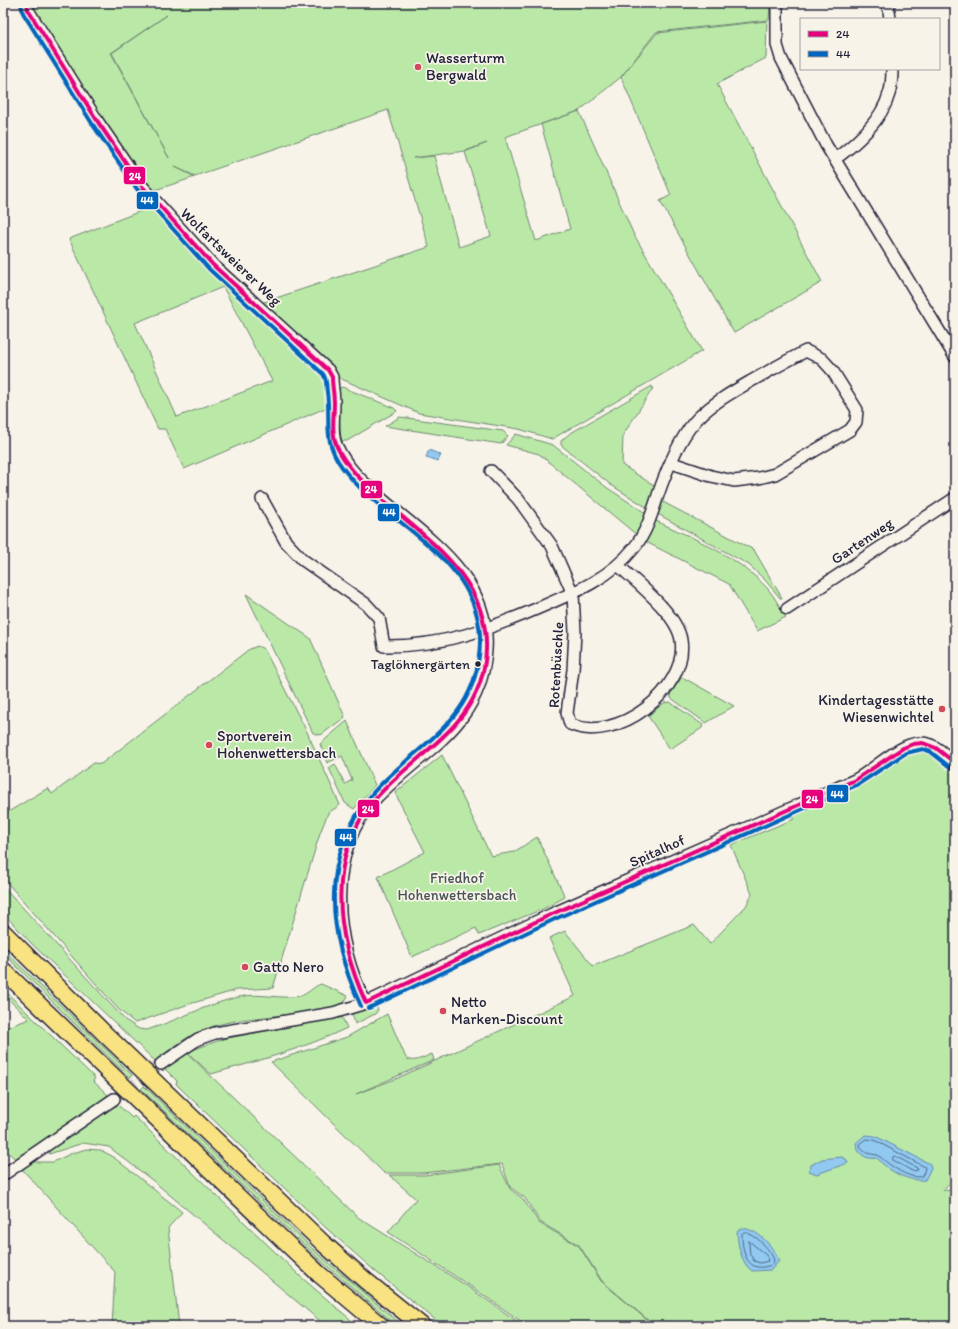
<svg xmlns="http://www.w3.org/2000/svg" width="958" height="1329" font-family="Itim,sans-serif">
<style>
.green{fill:#bae9a7;stroke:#6e8671;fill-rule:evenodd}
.water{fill:#91c9f0;stroke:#6586a8}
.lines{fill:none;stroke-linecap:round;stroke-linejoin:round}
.shore{stroke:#4e6583;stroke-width:1}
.minor-tunnel{stroke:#ccc9c5;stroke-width:11;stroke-dasharray:11 5.5;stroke-linecap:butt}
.minor-casing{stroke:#22223b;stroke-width:14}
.highway-casing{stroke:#22223b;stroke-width:19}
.minor{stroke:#f7f3e8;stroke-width:11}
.highway{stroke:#f8e281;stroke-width:16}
.bus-1-casing{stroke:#f7f3e8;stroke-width:7}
.bus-2-casing{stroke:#f7f3e8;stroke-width:7}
.bus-1{stroke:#e5007d;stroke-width:4}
.bus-2{stroke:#0065bd;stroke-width:4}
.poi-dot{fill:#d1495b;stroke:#f7f3e8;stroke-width:1.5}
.bus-dot{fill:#22223b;stroke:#f7f3e8;stroke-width:1.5}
.labels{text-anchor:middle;stroke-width:3.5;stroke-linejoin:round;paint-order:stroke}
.bus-label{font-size:14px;fill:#22223b;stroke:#f7f3e8;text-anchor:end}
.poi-label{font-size:15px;fill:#22223b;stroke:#f7f3e8;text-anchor:start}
.street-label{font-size:15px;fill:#22223b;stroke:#f7f3e8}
.park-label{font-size:15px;fill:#485456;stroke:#f7f3e8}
.line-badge{stroke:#f7f3e8;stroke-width:1.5}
.badge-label{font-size:11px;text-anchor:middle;font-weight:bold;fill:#fff}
</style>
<rect width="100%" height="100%" fill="#f7f3e8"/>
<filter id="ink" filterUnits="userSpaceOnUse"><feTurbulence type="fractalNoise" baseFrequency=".025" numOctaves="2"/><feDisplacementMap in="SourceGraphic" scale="8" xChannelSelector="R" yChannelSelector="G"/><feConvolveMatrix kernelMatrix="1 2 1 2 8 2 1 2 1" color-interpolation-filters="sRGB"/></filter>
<g filter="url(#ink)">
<path class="green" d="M 32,3 L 770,3 L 769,20 L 656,32 L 621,77 L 579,111 L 505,137 L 536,241 L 570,229 L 541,124 L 579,111 L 633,233 L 702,351 L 552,439 L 519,429 L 419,413 L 337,377 L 325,361 L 261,303 L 429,247 L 388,110 L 195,176 L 173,166 L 195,177 L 152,191 L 114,137 L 35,13 ZM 167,15 L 112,53 L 169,158 L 111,53 ZM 487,143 L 465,152 L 491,236 L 459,247 L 434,156 L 413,158 L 465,151 Z
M 767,21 L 766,58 L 717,84 L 822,282 L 734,333 L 660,201 L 671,195 L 621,77 L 657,33 Z
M 151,207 L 320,370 L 326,380 L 330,406 L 184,469 L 165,429 L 158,429 L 69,239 ZM 223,287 L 272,381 L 177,417 L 135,323 Z
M 652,386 L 653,388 L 623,435 L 622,465 L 658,488 L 651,510 L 611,485 L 561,445 L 561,441 L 569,434 Z
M 342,387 L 394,408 L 397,411 L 347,441 L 342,441 L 339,432 L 338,391 L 339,389 Z
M 400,417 L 503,431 L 508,436 L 501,444 L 385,426 Z
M 516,434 L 553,445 L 606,487 L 647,514 L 638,536 L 539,454 L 506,445 Z
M 661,501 L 754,550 L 782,598 L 780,598 L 765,580 L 749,565 L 656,513 Z
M 654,520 C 693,538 738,556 768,589 C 775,597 780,608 786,617 L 757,631 L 729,584 L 644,541 Z
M 246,594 L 310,638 L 345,717 L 321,735 L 313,733 Z
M 257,646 L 264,649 L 307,732 L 340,805 L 328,813 L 320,833 L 273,988 L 237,990 L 186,1005 L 135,1023 L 118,1009 L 3,878 L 3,815 L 48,788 L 52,794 L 94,763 L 101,764 L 248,650 Z
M 682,677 L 734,706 L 706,723 L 671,698 L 670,694 Z
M 670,702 L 703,725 L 702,728 L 670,749 L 648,716 L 664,703 Z
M 347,721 L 375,785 L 354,809 L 345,803 L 329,768 L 335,764 L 345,784 L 352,780 L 342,756 L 327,763 L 320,744 Z
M 911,751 L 931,753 L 955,770 L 955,1177 L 943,1190 L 955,1191 L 955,1326 L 655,1326 L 602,1281 L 579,1245 L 540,1222 L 525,1198 L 510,1187 L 502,1164 L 423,1173 L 384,1173 L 271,1062 L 347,1037 L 387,1014 L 406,1058 C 413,1064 424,1057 432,1054 L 434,1060 L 356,1094 L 398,1078 L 575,996 L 549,938 L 565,931 L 593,966 L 694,925 L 710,944 L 746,906 L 752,894 L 731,845 L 794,819 L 793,813 L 870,780 L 901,756 L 903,758 Z
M 442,755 L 491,856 L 514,852 L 537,837 L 565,897 L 543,909 L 479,935 L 476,928 L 412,957 L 378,877 L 425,852 L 395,793 Z
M 3,886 L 125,1020 L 139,1029 L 147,1030 C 178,1020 207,1004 239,997 C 260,992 280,1000 300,996 C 308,994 314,986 321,984 L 348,996 L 343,1004 C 297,1021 244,1011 198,1032 C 183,1039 169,1050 155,1061 L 33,945 L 3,913 Z
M 3,949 L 132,1075 L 130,1078 L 3,953 Z
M 3,989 L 95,1078 L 93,1081 L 108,1095 L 17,1161 L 3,1147 L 3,1029 L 29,1019 L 3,994 Z
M 375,1004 L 378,1010 L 375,1014 L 355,1024 L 352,1013 Z
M 342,1017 L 347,1028 C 303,1049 258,1061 211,1074 L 187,1052 L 223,1039 Z
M 186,1052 L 359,1218 L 467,1286 L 524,1326 L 443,1326 L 376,1272 L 326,1228 L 176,1084 L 177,1081 L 165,1069 Z
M 144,1086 L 317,1253 L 403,1326 L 397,1326 L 320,1260 L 141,1089 Z
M 118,1105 L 132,1118 L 134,1116 L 301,1277 L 358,1326 L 326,1326 L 152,1180 L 109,1147 L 83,1143 L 49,1154 L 49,1149 L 95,1117 Z
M 86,1149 L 100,1150 L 112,1156 L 182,1212 L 168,1228 L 179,1326 L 112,1326 L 115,1272 L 22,1169 L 33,1162 L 53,1162 L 70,1154 Z
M 499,1165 L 510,1189 L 523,1199 L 539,1223 L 579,1246 L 601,1281 L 654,1326 L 528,1326 L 473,1288 L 388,1232 L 416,1199 L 389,1175 L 424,1175 Z"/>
<path class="water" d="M 429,450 L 441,455 L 438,461 L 426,457 Z
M 865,1135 L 875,1136 L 930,1164 L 931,1168 L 925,1180 C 908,1182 888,1171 877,1158 C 866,1160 857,1154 856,1143 Z
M 842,1157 L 847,1160 L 848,1163 L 817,1174 L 809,1171 L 811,1165 L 822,1159 Z
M 741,1228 C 758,1229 773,1246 779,1261 L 771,1270 L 752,1271 C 741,1263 738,1246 737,1232 Z"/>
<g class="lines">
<path class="shore" d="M 866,1139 L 874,1140 L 925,1167 L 923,1176 C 910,1181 888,1164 878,1155 C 871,1154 861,1154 860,1144 Z
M 893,1157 L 895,1156 L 917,1168 L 918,1170 L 912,1171 L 893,1160 Z
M 744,1232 C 756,1234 770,1249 774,1260 L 773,1264 C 770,1266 767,1266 764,1267 C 745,1270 742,1248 742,1234 Z
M 749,1241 L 767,1256 L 768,1261 L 760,1263 L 754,1261 L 750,1254 Z"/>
<path class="minor-tunnel" d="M 114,1099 L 161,1064"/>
<g class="minor-casing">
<path id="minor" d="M 27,3 L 28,10 L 98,122 L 141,185 L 213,265 L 328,370 L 332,377 C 332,386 334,394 334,403 C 334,417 331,435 337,447 C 348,470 365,484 383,500 C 430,540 491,579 486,650 C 481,727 423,749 377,797 C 325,850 333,942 366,1003
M 777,3 L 777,45 L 781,58 L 826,145 L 955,357
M 888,3 L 890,19
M 835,159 C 856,144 882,120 889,94 C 892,86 892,77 892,69
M 491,471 L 518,499 L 552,546 L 573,594 L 575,632 L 573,670 L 567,713 L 570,724 C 615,745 689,690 681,640 C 677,614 637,583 619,566
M 262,499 L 286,542 L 303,560 L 366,604 L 379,618 L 384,646 C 441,647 490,629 541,607 C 576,592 610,578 634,548 C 650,528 654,504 663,481 C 671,460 682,434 698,418 C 714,402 734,391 753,380 C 771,370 788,360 806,351 L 822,359 L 832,370 L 857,410 L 856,422 L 850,430 L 775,474 L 759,478 L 734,481 L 711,476 L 672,463
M 787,609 L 955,498
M 161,1064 L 198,1039 L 215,1033 L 333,1013 L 366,1003 L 552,914 L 855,780 C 877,769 908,732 933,746 C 941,750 948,757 955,763
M 3,1175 L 114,1099"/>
</g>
<g class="highway-casing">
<path id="highway" d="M 3,932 L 105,1034 L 324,1244 L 366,1281 L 422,1326
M 3,970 L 280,1237 L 319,1274 L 381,1326"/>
</g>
<use href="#minor" class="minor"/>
<use href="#highway" class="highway"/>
<g class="bus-1-casing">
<path id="bus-1" d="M 27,3 L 28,10 L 98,122 L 141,185 L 213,265 L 328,370 L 332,377 C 332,386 334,394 334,403 C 334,417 331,433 337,447 C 346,466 362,481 377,495 C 425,538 489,577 486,650 C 483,724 420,749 377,797 C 324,856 336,937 366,1003
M 366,1003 L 552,914 L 855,780 L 903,748 L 913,744 L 923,743 L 936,748 L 955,763"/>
</g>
<g class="bus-2-casing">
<path id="bus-2" d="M 21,4 L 23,13 L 93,125 L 137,189 L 209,269 L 323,374 C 327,379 326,385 327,392 C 331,422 322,440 342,467 C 382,522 468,551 479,626 C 481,638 480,651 478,663 C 467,728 410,749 372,794 C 318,857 328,936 361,1006
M 369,1008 L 555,919 L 857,785 L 906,753 L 923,749 L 931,752 L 951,768"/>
</g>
<use href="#bus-1" class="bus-1"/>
<use href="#bus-2" class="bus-2"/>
</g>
</g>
<g class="poi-dot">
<circle cx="418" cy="67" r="4"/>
<circle cx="942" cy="709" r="4"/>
<circle cx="209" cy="745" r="4"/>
<circle cx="245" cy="967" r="4"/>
<circle cx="443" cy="1011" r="4"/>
</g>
<circle class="bus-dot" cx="478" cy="664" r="3.5"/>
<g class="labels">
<g class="bus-label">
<text x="470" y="669">Taglöhnergärten</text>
</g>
<g class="poi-label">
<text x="426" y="63">Wasserturm<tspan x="426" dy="17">Bergwald</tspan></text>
<text x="934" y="705" text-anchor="end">Kindertagesstätte<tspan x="934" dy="17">Wiesenwichtel</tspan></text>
<text x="217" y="741">Sportverein<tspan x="217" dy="17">Hohenwettersbach</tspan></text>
<text x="253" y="972">Gatto Nero</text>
<text x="451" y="1007">Netto<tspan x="451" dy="17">Marken-Discount</tspan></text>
</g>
<g class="street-label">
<text transform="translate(231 257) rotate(44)" y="5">Wolfartsweierer Weg</text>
<text transform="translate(862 541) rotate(-34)" y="5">Gartenweg</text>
<text transform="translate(556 665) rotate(-87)" y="5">Rotenbüschle</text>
<text transform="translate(657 851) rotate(-24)" y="5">Spitalhof</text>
</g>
<g class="park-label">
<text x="457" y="883">Friedhof<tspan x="457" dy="17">Hohenwettersbach</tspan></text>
</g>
</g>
<g class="line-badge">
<rect x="123" y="166" width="23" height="19" rx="4" fill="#e5007d"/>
<rect x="136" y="191" width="23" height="19" rx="4" fill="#0065bd"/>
<rect x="360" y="480" width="23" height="19" rx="4" fill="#e5007d"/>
<rect x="377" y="503" width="23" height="19" rx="4" fill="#0065bd"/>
<rect x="826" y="784" width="23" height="19" rx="4" fill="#0065bd"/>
<rect x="801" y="789" width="23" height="20" rx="4" fill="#e5007d"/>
<rect x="357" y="799" width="23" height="19" rx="4" fill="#e5007d"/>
<rect x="334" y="828" width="23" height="19" rx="4" fill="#0065bd"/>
</g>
<g class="badge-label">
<text x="135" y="180">24</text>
<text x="147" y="204">44</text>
<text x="371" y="493">24</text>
<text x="389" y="516">44</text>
<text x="837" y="798">44</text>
<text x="812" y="803">24</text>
<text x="368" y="813">24</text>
<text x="346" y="841">44</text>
</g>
<rect width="958" height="1329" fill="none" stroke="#f7f3e8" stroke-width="16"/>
<rect x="8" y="8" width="942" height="1313" fill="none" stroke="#22223b" stroke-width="1.5" filter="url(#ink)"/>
<rect x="800" y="18" width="140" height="52" fill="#f7f3e8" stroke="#a29fa3"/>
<rect x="808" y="31" width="20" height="6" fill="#e5007d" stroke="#a29fa3"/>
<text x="836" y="38" font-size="12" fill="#22223b">24</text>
<rect x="808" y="51" width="20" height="6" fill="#0065bd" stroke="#a29fa3"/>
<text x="836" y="58" font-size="12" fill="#22223b">44</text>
</svg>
